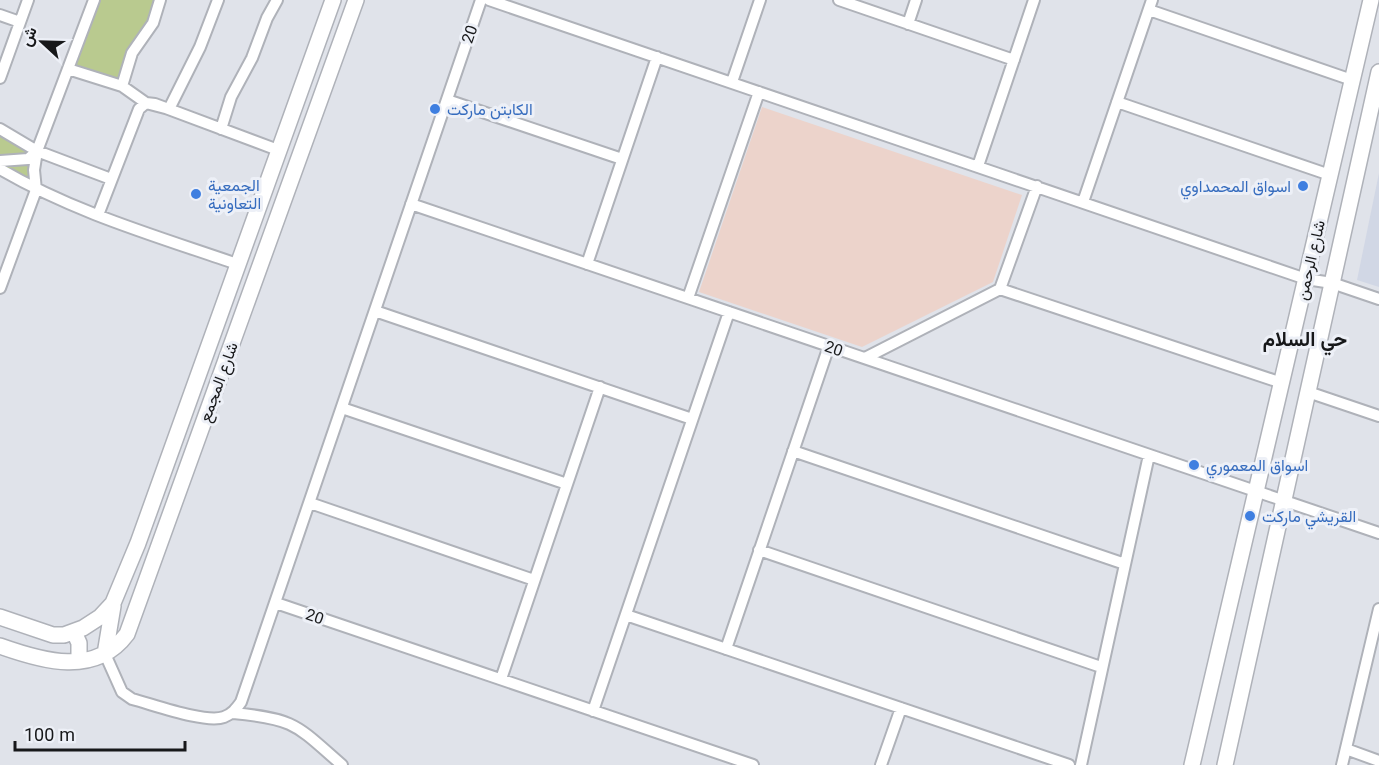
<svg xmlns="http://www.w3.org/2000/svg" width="1379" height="765" font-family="Georgia,Vazirmatn,serif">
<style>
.built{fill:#d1d7e5}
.education{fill:#ecd3cb}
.green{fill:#b9ca8f}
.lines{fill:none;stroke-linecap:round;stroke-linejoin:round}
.street-casing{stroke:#afb2b9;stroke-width:14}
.secondary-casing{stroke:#afb2b9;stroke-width:18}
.street{stroke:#fff;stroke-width:10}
.secondary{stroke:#fff;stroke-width:15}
.shop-dot{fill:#3f7fe0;stroke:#edf0f7;stroke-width:2}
.labels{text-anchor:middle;stroke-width:6;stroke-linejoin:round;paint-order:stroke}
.street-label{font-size:16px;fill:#17181a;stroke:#edf0f7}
.shop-label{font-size:16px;fill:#366cbe;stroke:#edf0f7;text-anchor:start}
.quarter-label{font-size:20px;font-weight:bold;fill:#17181a;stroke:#edf0f7}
</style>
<rect width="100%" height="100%" fill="#e0e3ea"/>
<path class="built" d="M 1379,173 L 1379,287 L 1357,280 Z"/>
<path class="education" d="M 762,107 L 1022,195 L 993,282 L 862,347 L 699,292 Z"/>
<path class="green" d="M 94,0 L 160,0 L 122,86 L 68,69 Z
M 0,129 L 37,151 L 36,190 L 0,169 Z"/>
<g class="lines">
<g class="street-casing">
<path id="street" d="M 160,0 L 153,23 L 132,53 L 122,86 L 146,103 L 169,109 L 200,47 L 218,0
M 489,0 L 1306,279 L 1332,283 L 1379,299
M 839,0 L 1014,60
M 1149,10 L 1352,80
M 0,15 L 20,22
M 908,24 L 916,0
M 68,69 L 122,86
M 0,78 L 28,0
M 732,82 L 760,0
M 447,100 L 622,159
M 1117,102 L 1330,175
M 0,129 L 37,151 L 111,179
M 221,129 L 231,97 L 252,58 L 267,18 L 277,0
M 0,161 L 28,159 L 37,151
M 978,166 L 1034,0
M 0,169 C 73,212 156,236 237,264
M 1083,202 L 1152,0
M 411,204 L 1379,533
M 98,215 L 139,109 L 146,103 L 155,104 L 278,150
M 587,264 L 657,57
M 0,288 L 36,190 L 34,170 L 37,151 L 94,0
M 1000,289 L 1282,383
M 688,298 L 759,92
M 375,311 L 692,419
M 865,358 L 1000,289 L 1037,186
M 1308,392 L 1379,416
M 342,408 L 567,484
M 793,451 L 1125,564
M 310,503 L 534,580
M 759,550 L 1101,667
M 276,603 L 753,765
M 626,615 L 1069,765
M 726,649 L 829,346
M 105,654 L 122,692 L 132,699 C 152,704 206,724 224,717 C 232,714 236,709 241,702 L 481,0
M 501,679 L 600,387
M 593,711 L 729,312
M 233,713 C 296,719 296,725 342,765
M 1346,749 L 1379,761
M 881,765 L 901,708
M 1081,765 L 1149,455
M 1342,765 L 1379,609"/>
</g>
<g class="secondary-casing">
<path id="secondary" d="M 0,617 L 53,635 L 64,635 L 83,628 L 100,617 L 113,603 L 138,543 L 333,0
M 74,632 L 79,643 L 79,661
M 0,646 C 42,661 95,677 127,634 L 356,0
M 105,654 L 113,606
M 1192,765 L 1371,0
M 1225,765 L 1379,72"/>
</g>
<use href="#street" class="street"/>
<use href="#secondary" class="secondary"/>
</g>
<g class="shop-dot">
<circle cx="435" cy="109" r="6"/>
<circle cx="1303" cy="186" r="6"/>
<circle cx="196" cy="194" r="6"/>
<circle cx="1194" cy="465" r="6"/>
<circle cx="1250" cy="516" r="6"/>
</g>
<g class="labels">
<g class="street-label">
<text transform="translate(469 34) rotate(-71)" y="6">20</text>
<text transform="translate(1310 260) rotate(-77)" y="6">شارع الرحمن</text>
<text transform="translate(834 348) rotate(19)" y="6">20</text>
<text transform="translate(218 382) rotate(-70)" y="6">شارع المجمع</text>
<text transform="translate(315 616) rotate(19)" y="6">20</text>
</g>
<g class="shop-label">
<text x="447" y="115">الكابتن ماركت</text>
<text x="208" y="191">الجمعية<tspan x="208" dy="18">التعاونية</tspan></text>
<text x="1291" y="192" text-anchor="end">اسواق المحمداوي</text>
<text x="1206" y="471">اسواق المعموري</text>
<text x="1262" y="522">القريشي ماركت</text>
</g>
<g class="quarter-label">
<text x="1305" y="346">حي السلام</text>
</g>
</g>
<g transform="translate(42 42) rotate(292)" stroke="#edf0f7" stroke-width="4.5" paint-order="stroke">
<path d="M0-4.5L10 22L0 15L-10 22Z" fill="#17181a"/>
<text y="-9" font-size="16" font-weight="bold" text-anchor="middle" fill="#17181a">ش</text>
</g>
<path d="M15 741v9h170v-9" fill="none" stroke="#17181a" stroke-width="3"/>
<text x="24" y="741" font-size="18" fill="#17181a" stroke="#edf0f7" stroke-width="4.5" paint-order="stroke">100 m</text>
</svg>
